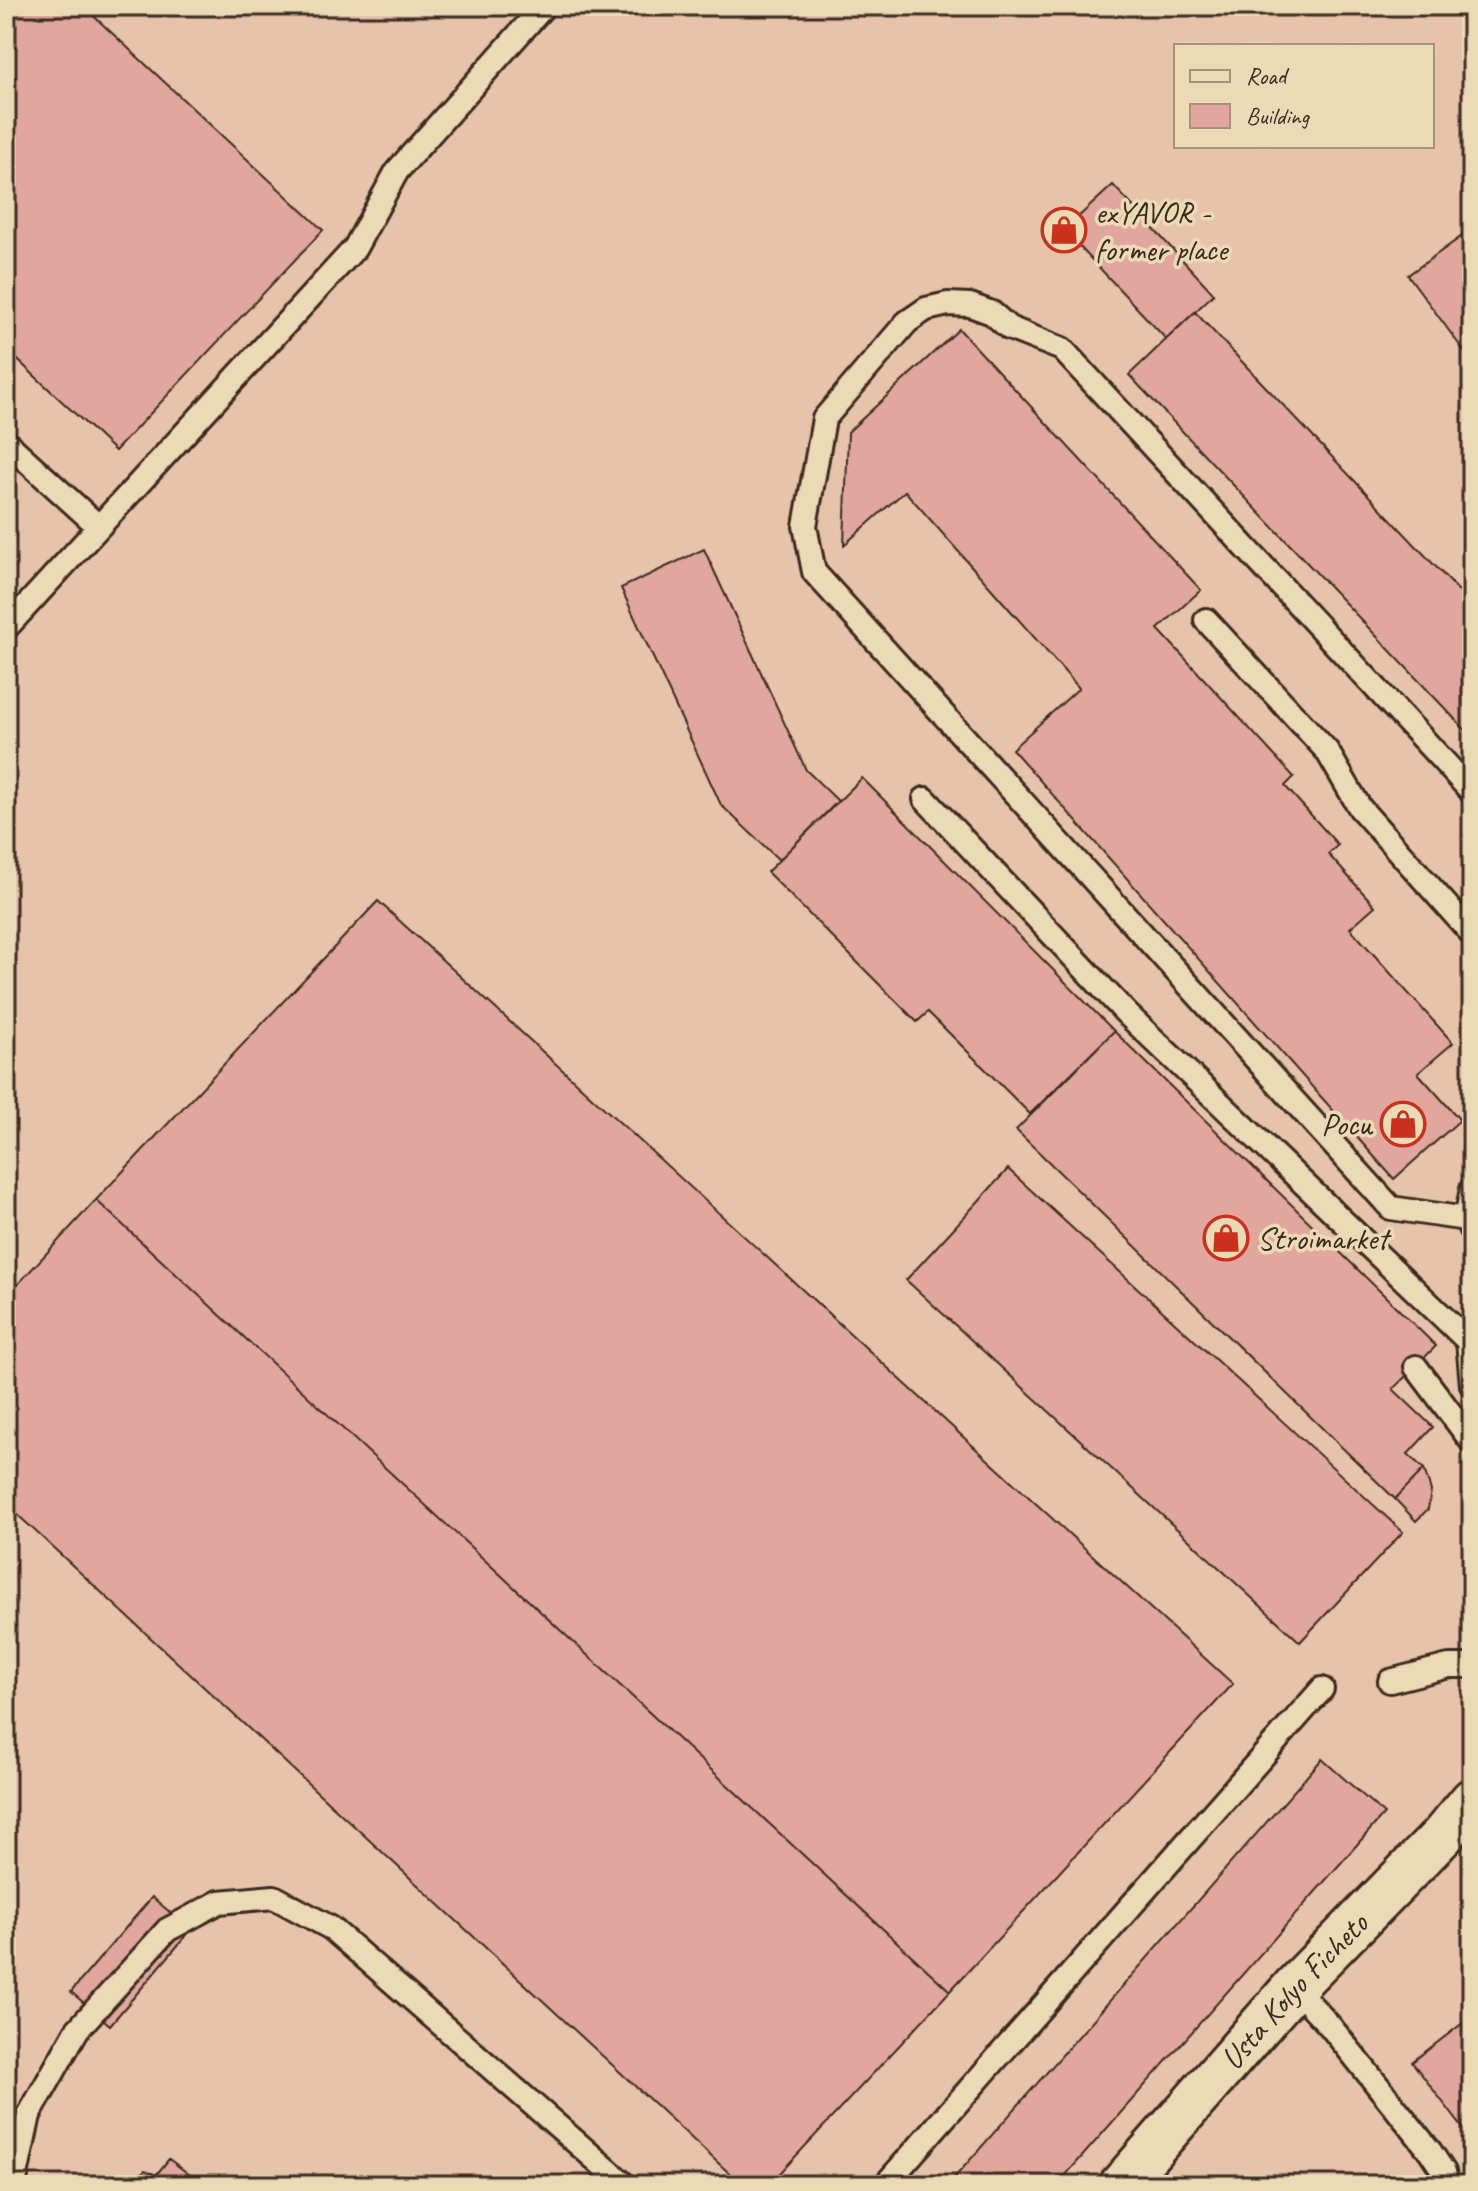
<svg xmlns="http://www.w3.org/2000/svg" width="1478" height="2191" font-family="Caveat,sans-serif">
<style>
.built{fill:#e7c3ac;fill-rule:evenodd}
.building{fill:#e1a79f;stroke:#3b2a1e;stroke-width:2}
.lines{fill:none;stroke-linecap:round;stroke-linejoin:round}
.lane-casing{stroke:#3b2a1e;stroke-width:28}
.street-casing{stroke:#3b2a1e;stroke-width:48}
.lane{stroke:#ecd9b6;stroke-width:22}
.street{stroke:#ecd9b6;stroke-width:42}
.labels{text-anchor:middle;stroke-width:7;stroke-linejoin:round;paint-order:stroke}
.poi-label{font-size:32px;fill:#3b2a1e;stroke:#ecd9b6;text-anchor:start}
.street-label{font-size:32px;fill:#3b2a1e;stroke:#ecd9b6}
</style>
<rect width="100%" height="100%" fill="#eacfb1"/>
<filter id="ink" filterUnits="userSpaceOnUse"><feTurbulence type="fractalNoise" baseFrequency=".0125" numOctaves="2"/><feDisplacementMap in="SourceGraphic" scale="16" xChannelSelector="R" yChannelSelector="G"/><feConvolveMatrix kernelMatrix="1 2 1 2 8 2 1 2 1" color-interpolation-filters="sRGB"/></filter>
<g filter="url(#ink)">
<path class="built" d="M 6,6 L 1472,6 L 1472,2185 L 6,2185 ZM 1176,46 L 1432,46 L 1432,146 L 1176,146 Z"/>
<path class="building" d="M 6,6 L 83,6 L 323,230 L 115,451 L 6,349 Z
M 1113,185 L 1214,294 L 1166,339 L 1064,230 Z
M 1465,234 L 1472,244 L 1472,362 L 1408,275 Z
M 1195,312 L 1472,605 L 1472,737 L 1129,375 Z
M 959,329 L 1201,590 L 1158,629 L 1294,777 L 1285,786 L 1338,845 L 1328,854 L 1375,906 L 1350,928 L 1453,1043 L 1418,1073 L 1460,1120 L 1394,1179 L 1012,749 L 1079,688 L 905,491 L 844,545 L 848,432 Z
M 704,549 L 806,770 L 838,801 L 779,860 L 721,805 L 621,588 Z
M 862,778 L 1114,1031 L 1030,1114 L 928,1012 L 917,1022 L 767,872 Z
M 378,901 L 1233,1684 L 950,1991 L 96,1200 Z
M 1114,1031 L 1436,1346 L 1393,1389 L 1433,1427 L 1408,1454 L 1424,1469 L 1395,1499 L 1016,1130 Z
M 1008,1169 L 1403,1532 L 1300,1642 L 906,1280 Z
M 96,1200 L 950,1991 L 769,2185 L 742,2185 L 6,1504 L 6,1297 Z
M 1424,1469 L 1431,1491 L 1428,1509 L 1416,1521 L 1395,1499 Z
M 1322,1759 L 1384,1814 L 1057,2185 L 948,2185 Z
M 152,1897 L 191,1930 L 110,2025 L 71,1992 Z
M 1472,2016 L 1472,2140 L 1412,2062 Z
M 169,2159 L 203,2185 L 134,2185 L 145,2170 L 156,2175 Z"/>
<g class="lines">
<g class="lane-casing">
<path id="lane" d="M 6,442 L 98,526
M 1206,620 L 1327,751 L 1360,808 L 1472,934
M 6,628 L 355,248 L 397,171 L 544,6
M 925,799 L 1127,1014 L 1468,1341 L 1472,1385
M 1466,1219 L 1391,1208 L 814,572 L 805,526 L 824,419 L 907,322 L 926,309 L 948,304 L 970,305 L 992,313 L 1009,328 L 1062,349 L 1472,792
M 1471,1230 L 1466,1219 L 1472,1189
M 1416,1367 L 1472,1442
M 1390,1681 L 1449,1666 L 1472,1666
M 1294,1987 L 1330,2026 L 1430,2151 L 1444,2172 L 1447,2185
M 14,2185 L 29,2115 L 77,2030 L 167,1930 L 219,1902 L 274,1897 L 331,1928 L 625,2185
M 885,2185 L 1322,1689"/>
</g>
<g class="street-casing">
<g id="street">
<path id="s1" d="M 1121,2185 L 1294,1987 L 1442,1836 L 1472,1800"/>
</g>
</g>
<use href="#lane" class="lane"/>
<use href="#street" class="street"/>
</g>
</g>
<defs>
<g id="shop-ring" transform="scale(2.3)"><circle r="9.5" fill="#ecd9b6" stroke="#c8321e" stroke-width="1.5"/><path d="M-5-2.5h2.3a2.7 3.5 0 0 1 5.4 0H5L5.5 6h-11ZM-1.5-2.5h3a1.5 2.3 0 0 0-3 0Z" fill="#c8321e"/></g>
</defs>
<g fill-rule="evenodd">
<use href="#shop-ring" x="1064" y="230"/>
<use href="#shop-ring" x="1403" y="1124"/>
<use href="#shop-ring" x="1226" y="1238"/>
</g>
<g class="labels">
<g class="poi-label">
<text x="1095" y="223">exYAVOR -<tspan x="1095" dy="37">former place</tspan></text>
<text x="1372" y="1135" text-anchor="end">Роси</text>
<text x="1257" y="1249">Stroimarket</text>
</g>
<g class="street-label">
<text dy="11" stroke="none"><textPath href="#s1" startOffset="260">Usta Kolyo Ficheto</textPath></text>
</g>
</g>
<rect width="1478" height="2191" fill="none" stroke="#ecd9b6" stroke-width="32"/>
<rect x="16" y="16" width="1446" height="2159" fill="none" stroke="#3b2a1e" stroke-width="3" filter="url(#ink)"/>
<rect x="1174" y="44" width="260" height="104" fill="#ecd9b6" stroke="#a59379" stroke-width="2"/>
<rect x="1190" y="70" width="40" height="12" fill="#ecd9b6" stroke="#a59379" stroke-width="2"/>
<text x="1246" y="84" font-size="24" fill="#3b2a1e">Road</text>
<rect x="1190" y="104" width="40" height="24" fill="#e1a79f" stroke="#a59379" stroke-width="2"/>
<text x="1246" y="124" font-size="24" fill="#3b2a1e">Building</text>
</svg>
